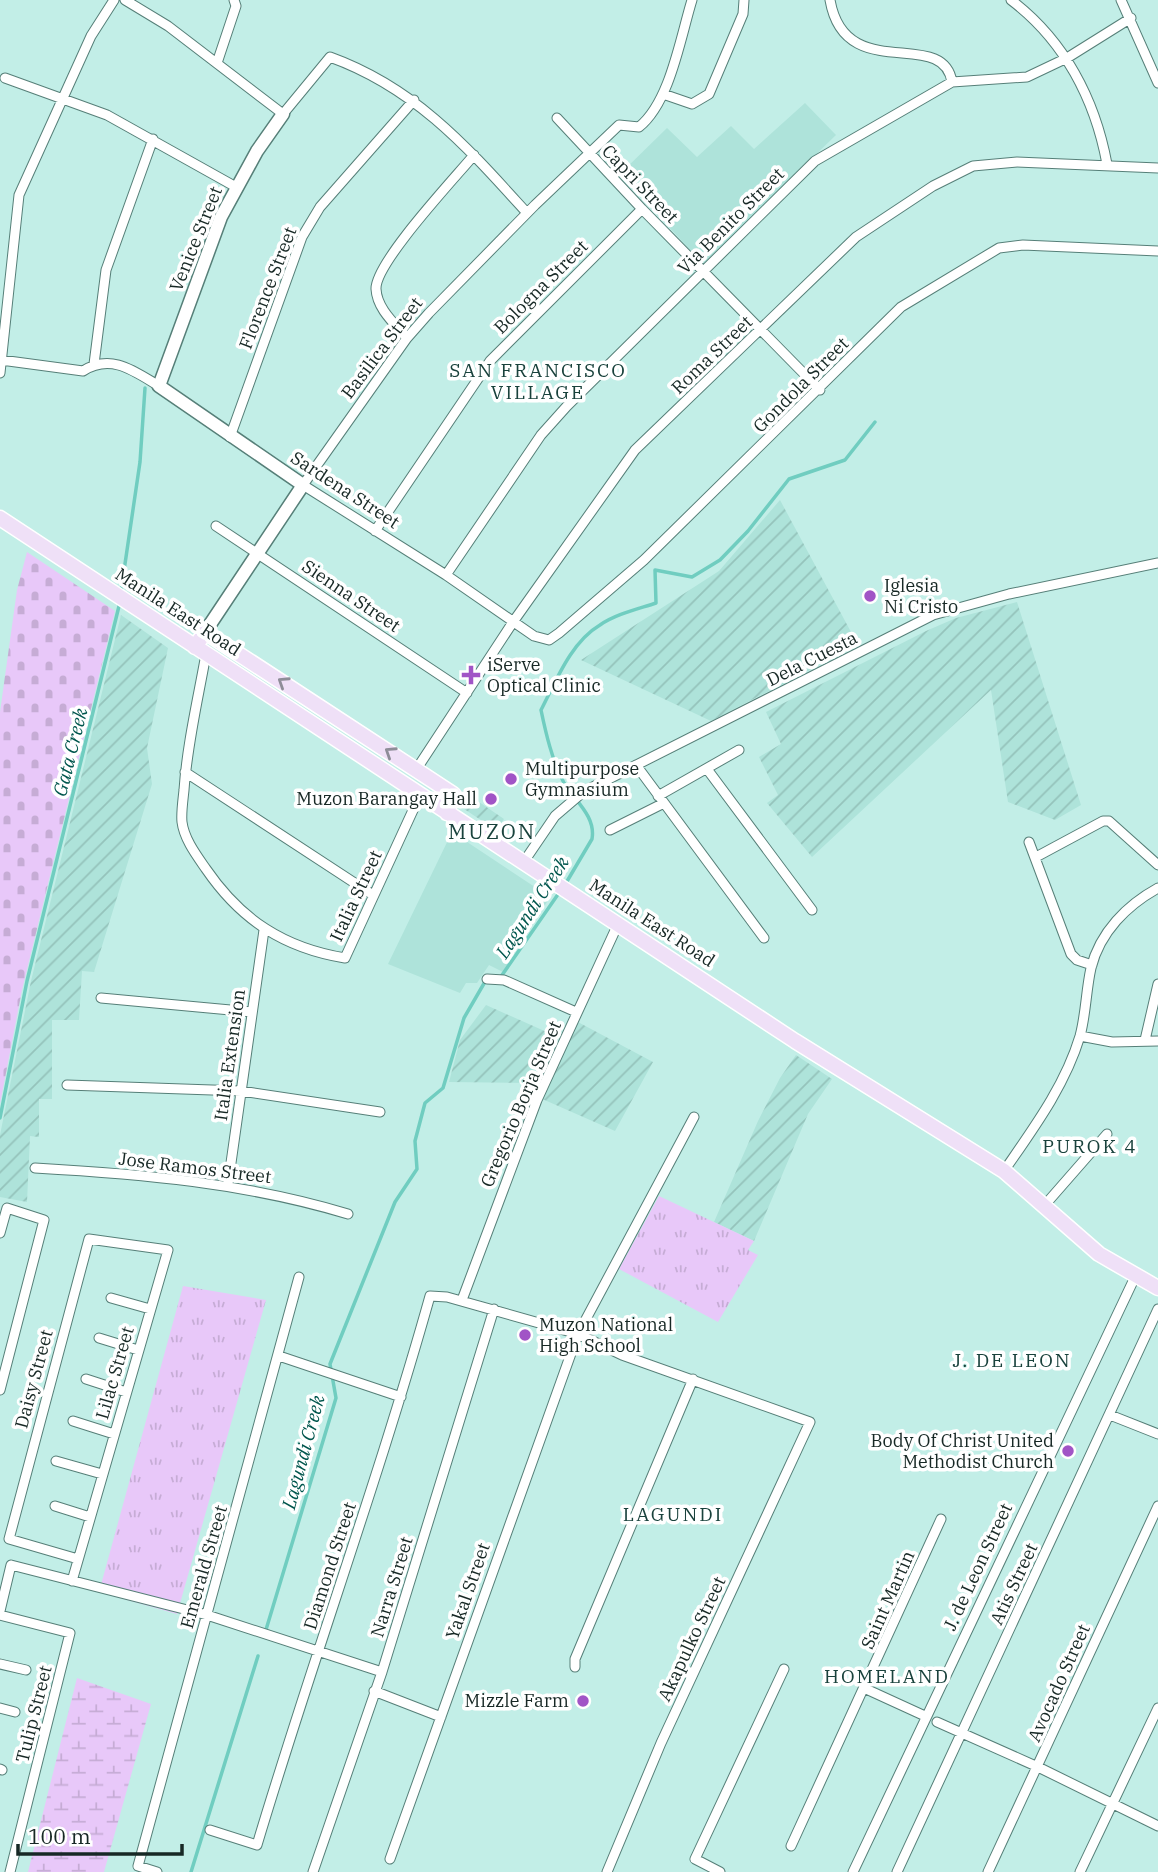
<svg xmlns="http://www.w3.org/2000/svg" width="1158" height="1872" font-family="'IBM Plex Serif',serif">
<style>
.built{fill:#aee3da}
.industrial{fill:url(#industrial-furrows)}
.grass{fill:url(#grass-tufts)}
.wetland{fill:url(#wetland-marsh)}
.cemetery{fill:url(#cemetery-stones)}
.lines{fill:none;stroke-linecap:round;stroke-linejoin:round}
.stream{stroke:#70cdc0;stroke-width:3.5}
.street-casing{stroke:#567f78;stroke-width:11}
.secondary-casing{stroke:#567f78;stroke-width:15}
.primary-casing{stroke:#fff;stroke-width:17}
.street{stroke:#fff;stroke-width:9}
.secondary{stroke:#fff;stroke-width:12}
.primary{stroke:#efe0f7;stroke-width:14}
.oneway{stroke:#8e8d98}
.poi-dot{fill:#a154c6;stroke:#fff;stroke-width:2.5}
.labels{text-anchor:middle;stroke-width:7;stroke-linejoin:round;paint-order:stroke}
.street-label{font-size:18px;fill:#172825;stroke:#fff}
.poi-label{font-size:18px;fill:#172825;stroke:#fff;text-anchor:start}
.neighbourhood-label{font-size:19px;letter-spacing:2px;fill:#19423c;stroke:#fff}
.water-label{font-size:19px;font-style:italic;fill:#00564d;stroke:#fff}
.quarter-label{font-size:21px;letter-spacing:2px;fill:#19423c;stroke:#fff}
</style>
<defs>
<pattern id="industrial-furrows" width="10" height="10" patternUnits="userSpaceOnUse" patternTransform="scale(1.75)"><rect width="10" height="10" fill="#aee3da"/><path d="M-1 1l2-2M0 10L10 0M9 11l2-2" fill="none" stroke="#95c3bb"/></pattern>
<pattern id="grass-tufts" width="24" height="20" patternUnits="userSpaceOnUse" patternTransform="scale(1.75)"><rect width="24" height="20" fill="#e8c8f9"/><path d="M3 7l-1-3M5 7V3M7 7l1-3M15 17l-1-3M17 17v-4M19 17l1-3" fill="none" stroke="#c6acd5"/></pattern>
<pattern id="wetland-marsh" width="20" height="14" patternUnits="userSpaceOnUse" patternTransform="scale(1.75)"><rect width="20" height="14" fill="#e8c8f9"/><path d="M1 5h8M5 5V1M11 12h8M15 12V8" fill="none" stroke="#c6acd5"/></pattern>
<pattern id="cemetery-stones" width="16" height="16" patternUnits="userSpaceOnUse" patternTransform="scale(1.75)"><rect width="16" height="16" fill="#e8c8f9"/><path d="M2 7V4a2 2 0 0 1 4 0v3zM10 15v-3a2 2 0 0 1 4 0v3z" fill="#c6acd5"/></pattern>
</defs>
<rect width="100%" height="100%" fill="#c2eee7"/>
<path class="built" d="M 805,103 L 836,135 L 703,264 L 620,174 L 667,128 L 697,157 L 731,126 L 754,149 Z
M 452,832 L 550,897 L 503,972 L 489,965 L 477,983 L 466,983 L 460,993 L 388,964 Z"/>
<path class="industrial" d="M 780,500 L 858,645 L 711,721 L 581,660 L 719,571 Z
M 1017,602 L 1081,805 L 1055,820 L 1008,802 L 991,690 L 812,857 L 767,803 L 778,795 L 759,757 L 781,744 L 766,712 L 926,631 L 956,618 Z
M 121,615 L 168,648 L 147,748 L 152,784 L 94,972 L 82,971 L 79,1020 L 52,1020 L 52,1099 L 39,1099 L 39,1137 L 30,1136 L 27,1202 L 0,1197 L 0,1135 L 31,981 Z
M 466,793 L 504,819 L 496,830 L 458,805 Z
M 486,1005 L 558,1037 L 537,1083 L 449,1082 L 460,1040 Z
M 576,1021 L 653,1062 L 615,1131 L 540,1098 Z
M 796,1055 L 832,1079 L 808,1114 L 754,1241 L 714,1222 L 758,1121 L 780,1078 Z"/>
<path class="grass" d="M 659,1196 L 754,1241 L 748,1250 L 758,1255 L 718,1322 L 619,1269 Z
M 183,1286 L 266,1300 L 177,1614 L 99,1592 Z"/>
<path class="wetland" d="M 77,1678 L 151,1704 L 104,1872 L 28,1872 Z"/>
<path class="cemetery" d="M 27,552 L 115,611 L 22,990 L 0,1104 L 0,712 L 17,590 Z"/>
<g class="lines">
<path class="stream" d="M 121,591 L 140,462 L 145,388
M 566,883 L 592,839 C 596,816 575,801 564,783 C 552,760 546,734 541,710 C 556,681 571,642 600,625 C 616,614 638,609 656,603 L 655,570 L 692,577 L 720,560 L 748,531 L 789,479 L 845,460 L 875,422
M 500,978 L 561,890
M 0,1118 L 27,981 L 120,602
M 265,1633 L 336,1398 L 330,1364 L 395,1202 L 417,1169 L 415,1141 L 425,1103 L 443,1088 L 464,1018 L 486,980
M 191,1872 L 258,1656"/>
<g class="street-casing">
<path id="street" d="M 125,0 L 168,26 L 283,114 L 330,57 C 416,88 468,148 527,213
M 692,0 C 680,39 670,102 639,127 L 619,125 L 535,205 L 429,313 L 407,338 L 303,485 L 446,575 L 534,636 L 549,640 L 559,633 L 644,560 L 901,307 L 999,248 L 1023,245 L 1158,251
M 830,0 C 845,86 943,26 952,82
M 1011,0 C 1064,40 1095,99 1107,164
M 1121,0 L 1158,83
M 217,63 L 236,6 L 234,0
M 5,78 L 107,115 L 236,187
M 663,94 L 692,104 L 709,94 L 743,14 L 744,0
M 557,118 L 642,209 L 820,390
M 407,338 C 395,324 377,309 376,289 C 375,263 454,179 474,155
M 1,360 L 83,371 C 111,353 134,371 159,386
M 94,364 L 106,270 L 153,139
M 0,373 L 19,195 L 91,36 L 114,0
M 230,437 L 302,237 L 320,207 L 414,100
M 216,526 L 467,693
M 375,531 L 490,361 L 642,209
M 446,575 L 541,435 L 567,406 L 815,161 L 952,82 L 1027,77 L 1067,58 L 1131,18
M 206,654 C 198,699 187,745 184,790 C 183,800 181,813 182,822 C 184,839 197,856 206,869 C 241,920 284,948 345,958 L 420,795
M 636,765 L 764,938
M 707,769 L 812,910
M 416,770 L 513,622 L 635,450 L 856,237 L 933,186 L 973,166 L 1017,162 L 1158,168
M 185,772 L 373,895
M 658,796 L 739,750
M 610,830 L 664,803
M 1029,842 L 1071,954 L 1077,960 L 1092,965
M 1036,857 L 1103,821 L 1109,821 L 1158,865
M 523,863 L 555,816 L 583,792 L 933,615 L 1009,594 L 1158,563
M 487,979 L 504,980 L 576,1012
M 101,998 L 252,1012
M 1080,1036 L 1112,1042 L 1158,1041
M 1145,1040 L 1158,984
M 67,1085 L 241,1091 L 380,1112
M 35,1168 C 141,1174 246,1183 348,1214
M 1004,1171 C 1033,1129 1065,1086 1080,1036 C 1086,1014 1086,990 1091,968 C 1100,932 1127,905 1158,888
M 228,1184 L 264,930
M 1044,1206 L 1107,1134
M 0,1233 L 7,1208 L 44,1220 L 0,1390
M 111,1298 L 150,1309
M 462,1300 L 537,1100 L 618,924
M 99,1338 L 138,1350
M 279,1356 L 401,1397
M 86,1379 L 126,1392
M 1110,1415 L 1158,1434
M 73,1421 L 114,1434
M 56,1461 L 102,1474
M 55,1506 L 90,1517
M 72,1581 L 168,1250 L 89,1239 L 9,1539 L 78,1559
M 0,1611 L 11,1565 L 207,1615 L 382,1672
M 0,1615 L 70,1633 L 10,1872
M 0,1664 L 26,1670
M 575,1667 L 575,1659 L 693,1379
M 866,1689 L 925,1716
M 374,1691 L 441,1717
M 0,1708 L 15,1712
M 937,1722 L 1038,1767 L 1158,1826
M 0,1769 L 2,1770
M 210,1830 L 257,1845 C 312,1661 378,1481 430,1296 L 447,1297 L 578,1334 L 622,1355 L 810,1422 L 661,1743 L 607,1872
M 791,1846 L 941,1519
M 390,1859 L 578,1334 L 694,1117
M 157,1872 L 138,1866 L 299,1277
M 313,1872 L 382,1672 L 494,1309
M 720,1872 L 695,1859 L 784,1669
M 853,1872 L 1135,1277
M 897,1872 L 1158,1309
M 988,1872 L 1158,1506
M 1080,1872 L 1158,1708"/>
</g>
<g class="secondary-casing">
<path id="secondary" d="M 205,632 L 303,485 L 159,386 L 221,217 L 257,151 L 283,114"/>
</g>
<g class="primary-casing">
<path id="primary" d="M 0,518 L 795,1041 L 1004,1171 L 1099,1254 L 1158,1288
M 195,647 L 205,632 L 453,794 L 447,813"/>
</g>
<use href="#street" class="street"/>
<use href="#secondary" class="secondary"/>
<use href="#primary" class="primary"/>
</g>
<defs><path id="oneway-chevron" d="M-2-3.5L2.5 0L-2 3.5" fill="none" stroke-width="1.6" stroke-linecap="round" stroke-linejoin="round" transform="scale(1.75)"/></defs>
<g class="oneway">
<use href="#oneway-chevron" transform="translate(283 682) rotate(-147)"/>
<use href="#oneway-chevron" transform="translate(390 752) rotate(-147)"/>
</g>
<g class="poi-dot">
<circle cx="870" cy="596" r="7"/>
<path d="M467.5 664.5h7v7h7v7h-7v7h-7v-7h-7v-7h7z"/>
<circle cx="511" cy="779" r="7"/>
<circle cx="491" cy="799" r="7"/>
<circle cx="525" cy="1335" r="7"/>
<circle cx="1068" cy="1451" r="7"/>
<circle cx="583" cy="1701" r="7"/>
</g>
<g class="labels">
<g class="street-label">
<text transform="translate(640 184) rotate(46)" y="6">Capri Street</text>
<text transform="translate(731 221) rotate(-45)" y="6">Via Benito Street</text>
<text transform="translate(196 239) rotate(-68)" y="6">Venice Street</text>
<text transform="translate(541 287) rotate(-45)" y="6">Bologna Street</text>
<text transform="translate(268 288) rotate(-69)" y="6">Florence Street</text>
<text transform="translate(382 348) rotate(-53)" y="6">Basilica Street</text>
<text transform="translate(712 355) rotate(-44)" y="6">Roma Street</text>
<text transform="translate(801 385) rotate(-45)" y="6">Gondola Street</text>
<text transform="translate(345 490) rotate(33)" y="6">Sardena Street</text>
<text transform="translate(351 596) rotate(34)" y="6">Sienna Street</text>
<text transform="translate(178 612) rotate(33)" y="6">Manila East Road</text>
<text transform="translate(812 659) rotate(-27)" y="6">Dela Cuesta</text>
<text transform="translate(356 896) rotate(-65)" y="6">Italia Street</text>
<text transform="translate(652 923) rotate(33)" y="6">Manila East Road</text>
<text transform="translate(230 1055) rotate(-82)" y="6">Italia Extension</text>
<text transform="translate(521 1104) rotate(-67)" y="6">Gregorio Borja Street</text>
<text transform="translate(195 1168) rotate(7)" y="6">Jose Ramos Street</text>
<text transform="translate(115 1373) rotate(-74)" y="6">Lilac Street</text>
<text transform="translate(34 1379) rotate(-75)" y="6">Daisy Street</text>
<text transform="translate(330 1566) rotate(-72)" y="6">Diamond Street</text>
<text transform="translate(204 1567) rotate(-74)" y="6">Emerald Street</text>
<text transform="translate(978 1567) rotate(-65)" y="6">J. de Leon Street</text>
<text transform="translate(1014 1584) rotate(-65)" y="6">Atis Street</text>
<text transform="translate(392 1587) rotate(-73)" y="6">Narra Street</text>
<text transform="translate(468 1591) rotate(-71)" y="6">Yakal Street</text>
<text transform="translate(888 1600) rotate(-66)" y="6">Saint Martin</text>
<text transform="translate(692 1639) rotate(-65)" y="6">Akapulko Street</text>
<text transform="translate(1059 1683) rotate(-66)" y="6">Avocado Street</text>
<text transform="translate(34 1714) rotate(-76)" y="6">Tulip Street</text>
</g>
<g class="poi-label">
<text x="884" y="592">Iglesia<tspan x="884" dy="21">Ni Cristo</tspan></text>
<text x="487" y="671">iServe<tspan x="487" dy="21">Optical Clinic</tspan></text>
<text x="525" y="775">Multipurpose<tspan x="525" dy="21">Gymnasium</tspan></text>
<text x="477" y="805" text-anchor="end">Muzon Barangay Hall</text>
<text x="539" y="1331">Muzon National<tspan x="539" dy="21">High School</tspan></text>
<text x="1054" y="1447" text-anchor="end">Body Of Christ United<tspan x="1054" dy="21">Methodist Church</tspan></text>
<text x="569" y="1707" text-anchor="end">Mizzle Farm</text>
</g>
<g class="neighbourhood-label">
<text x="538" y="377">SAN FRANCISCO<tspan x="538" dy="22">VILLAGE</tspan></text>
<text x="1090" y="1153">PUROK 4</text>
<text x="1012" y="1367">J. DE LEON</text>
<text x="673" y="1521">LAGUNDI</text>
<text x="887" y="1683">HOMELAND</text>
</g>
<g class="water-label">
<text transform="translate(70 752) rotate(-76)" y="7">Gata Creek</text>
<text transform="translate(532 907) rotate(-57)" y="7">Lagundi Creek</text>
<text transform="translate(303 1452) rotate(-75)" y="7">Lagundi Creek</text>
</g>
<g class="quarter-label">
<text x="492" y="839">MUZON</text>
</g>
</g>
<path d="M18 1844v10h164v-10" fill="none" stroke="#172825" stroke-width="3.5"/>
<text x="28" y="1844" font-size="21" fill="#172825" stroke="#ffffff" stroke-width="5" paint-order="stroke">100 m</text>
</svg>
